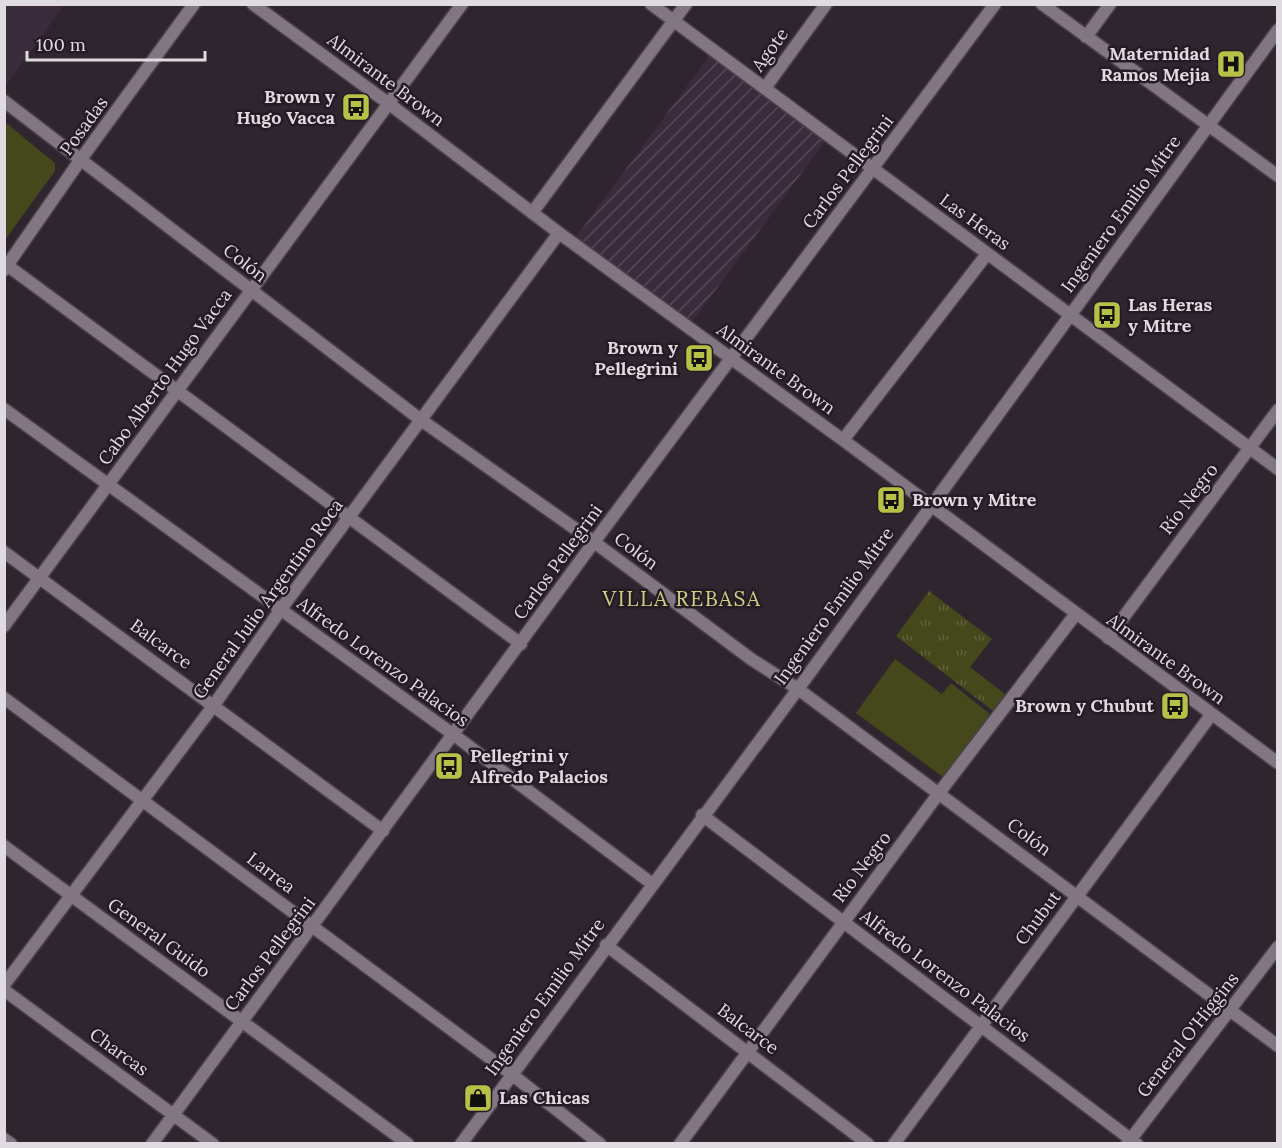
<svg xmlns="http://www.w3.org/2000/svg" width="1282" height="1148" font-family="Lora,serif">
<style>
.built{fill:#3a2c3b}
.industrial{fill:url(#industrial-furrows)}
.grass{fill:url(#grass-tufts)}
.garden{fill:#44481b}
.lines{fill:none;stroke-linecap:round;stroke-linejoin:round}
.minor-casing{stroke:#4b434c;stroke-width:15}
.minor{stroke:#817681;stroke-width:12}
.labels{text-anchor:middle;stroke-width:5;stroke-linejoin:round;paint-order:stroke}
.street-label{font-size:18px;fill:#e0dae1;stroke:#241b25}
.poi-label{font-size:18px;font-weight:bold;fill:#e0dae1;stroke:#241b25;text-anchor:end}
.quarter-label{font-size:21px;letter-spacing:1.5px;fill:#c8d184;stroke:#241b25}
</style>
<defs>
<pattern id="industrial-furrows" width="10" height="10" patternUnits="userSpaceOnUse" patternTransform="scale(1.5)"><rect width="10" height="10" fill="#3a2c3b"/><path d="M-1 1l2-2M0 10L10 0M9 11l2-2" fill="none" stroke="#564a57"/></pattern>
<pattern id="grass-tufts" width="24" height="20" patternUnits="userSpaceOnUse" patternTransform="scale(1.5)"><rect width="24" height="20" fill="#44481b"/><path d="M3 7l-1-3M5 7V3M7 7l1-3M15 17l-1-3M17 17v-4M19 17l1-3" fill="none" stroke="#5f623c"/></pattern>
</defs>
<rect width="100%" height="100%" fill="#2e252f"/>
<path class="built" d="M 5,4 L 64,5 L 5,87 L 4,5 Z"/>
<path class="industrial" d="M 710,55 L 826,140 L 692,322 L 576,237 Z"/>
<path class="grass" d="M 929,591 L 992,639 L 970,667 L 1005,694 L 993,711 L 896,636 Z"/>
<path class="garden" d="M 5,122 L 55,163 L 55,171 L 5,240 Z
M 895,659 L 942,694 L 951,683 L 990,714 L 943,777 L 856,713 Z"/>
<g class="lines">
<g class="minor-casing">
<path id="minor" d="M 253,4 L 388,103 L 559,233 L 843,440 L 1278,763
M 651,4 L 1278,469
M 1042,4 L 1278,176
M 1086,37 L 1110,4
M 765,88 L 826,4
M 4,101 L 421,420 L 594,542 L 751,659 L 798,689 L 1278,1046
M 532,213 L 686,4
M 8,266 L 521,644
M 4,270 L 81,159 L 194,4
M 4,409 L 454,735 L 651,883
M 843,440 L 987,254
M 4,552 L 383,831
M 4,626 L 462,4
M 1108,638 L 1278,410
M 4,698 L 510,1073 L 600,1144
M 702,815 L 1137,1144
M 4,846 L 408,1144
M 606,945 L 868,1144
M 4,985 L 214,705 L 281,609 L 559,233
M 4,990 L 213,1144
M 4,1139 L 11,1144
M 152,1144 L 594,542 L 995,4
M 461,1144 L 798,689 L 1278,30
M 680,1144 L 939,793 L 1075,615
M 894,1144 L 1211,715
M 1127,1144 L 1278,947"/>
</g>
<use href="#minor" class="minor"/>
</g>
<defs>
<g id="hospital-square" transform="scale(1.5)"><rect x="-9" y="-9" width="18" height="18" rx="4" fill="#b7c148" stroke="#241b25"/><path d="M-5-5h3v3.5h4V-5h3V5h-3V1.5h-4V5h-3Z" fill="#111"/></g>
<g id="bus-square" transform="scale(1.5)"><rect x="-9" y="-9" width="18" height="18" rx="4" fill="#b7c148" stroke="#241b25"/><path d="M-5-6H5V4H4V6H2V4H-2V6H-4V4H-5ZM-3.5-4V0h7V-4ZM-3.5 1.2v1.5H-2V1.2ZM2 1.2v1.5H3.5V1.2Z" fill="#111"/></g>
<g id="shop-square" transform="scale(1.5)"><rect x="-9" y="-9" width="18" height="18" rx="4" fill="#b7c148" stroke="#241b25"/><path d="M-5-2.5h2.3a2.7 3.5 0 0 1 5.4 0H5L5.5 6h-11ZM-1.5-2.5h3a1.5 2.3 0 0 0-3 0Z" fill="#111"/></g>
</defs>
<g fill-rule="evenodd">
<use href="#hospital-square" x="1231" y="64"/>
<use href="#bus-square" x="356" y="107"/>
<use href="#bus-square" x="1107" y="315"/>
<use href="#bus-square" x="699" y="358"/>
<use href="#bus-square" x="891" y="500"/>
<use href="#bus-square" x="1175" y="706"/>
<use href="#bus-square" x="449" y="766"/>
<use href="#shop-square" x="478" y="1098"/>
</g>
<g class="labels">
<g class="street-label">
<text transform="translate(770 50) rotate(-54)" y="6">Agote</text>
<text transform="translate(386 80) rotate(37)" y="6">Almirante Brown</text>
<text transform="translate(84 126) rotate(-54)" y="6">Posadas</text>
<text transform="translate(848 172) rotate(-53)" y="6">Carlos Pellegrini</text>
<text transform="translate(1121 214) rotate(-54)" y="6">Ingeniero Emilio Mitre</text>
<text transform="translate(975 222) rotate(36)" y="6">Las Heras</text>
<text transform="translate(245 263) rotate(38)" y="6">Colón</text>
<text transform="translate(776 369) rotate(36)" y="6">Almirante Brown</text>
<text transform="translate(165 377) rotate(-54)" y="6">Cabo Alberto Hugo Vacca</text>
<text transform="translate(1189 499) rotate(-53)" y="6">Río Negro</text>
<text transform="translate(636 551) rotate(37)" y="6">Colón</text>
<text transform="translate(558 562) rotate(-54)" y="6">Carlos Pellegrini</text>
<text transform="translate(268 599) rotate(-54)" y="6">General Julio Argentino Roca</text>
<text transform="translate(834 606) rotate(-54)" y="6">Ingeniero Emilio Mitre</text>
<text transform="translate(161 644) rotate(36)" y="6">Balcarce</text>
<text transform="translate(1166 659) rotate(36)" y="6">Almirante Brown</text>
<text transform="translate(383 662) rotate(36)" y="6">Alfredo Lorenzo Palacios</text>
<text transform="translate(1029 837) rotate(37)" y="6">Colón</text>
<text transform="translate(862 867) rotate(-53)" y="6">Río Negro</text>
<text transform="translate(271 873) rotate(37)" y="6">Larrea</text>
<text transform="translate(1038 918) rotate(-53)" y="6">Chubut</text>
<text transform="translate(159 938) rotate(36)" y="6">General Guido</text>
<text transform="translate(270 954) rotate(-53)" y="6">Carlos Pellegrini</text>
<text transform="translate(945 976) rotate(37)" y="6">Alfredo Lorenzo Palacios</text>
<text transform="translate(545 997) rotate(-54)" y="6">Ingeniero Emilio Mitre</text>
<text transform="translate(748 1029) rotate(37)" y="6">Balcarce</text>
<text transform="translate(1188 1035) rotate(-52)" y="6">General O'Higgins</text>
<text transform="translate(119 1052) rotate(36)" y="6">Charcas</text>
</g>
<g class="poi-label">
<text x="1210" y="60">Maternidad<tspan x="1210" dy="21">Ramos Mejia</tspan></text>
<text x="335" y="103">Brown y<tspan x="335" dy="21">Hugo Vacca</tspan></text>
<text x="1128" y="311" text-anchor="start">Las Heras<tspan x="1128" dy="21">y Mitre</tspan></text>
<text x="678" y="354">Brown y<tspan x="678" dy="21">Pellegrini</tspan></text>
<text x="912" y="506" text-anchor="start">Brown y Mitre</text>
<text x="1154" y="712">Brown y Chubut</text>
<text x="470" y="762" text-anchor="start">Pellegrini y<tspan x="470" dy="21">Alfredo Palacios</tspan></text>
<text x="499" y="1104" text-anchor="start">Las Chicas</text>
</g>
<g class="quarter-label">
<text x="682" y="606">VILLA REBASA</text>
</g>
</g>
<rect width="1282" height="1148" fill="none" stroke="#e0dae1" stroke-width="12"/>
<path d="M27 51v9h178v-9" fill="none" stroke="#e0dae1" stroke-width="3"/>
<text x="36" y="51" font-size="18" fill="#e0dae1" stroke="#241b25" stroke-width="4.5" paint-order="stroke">100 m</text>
</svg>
